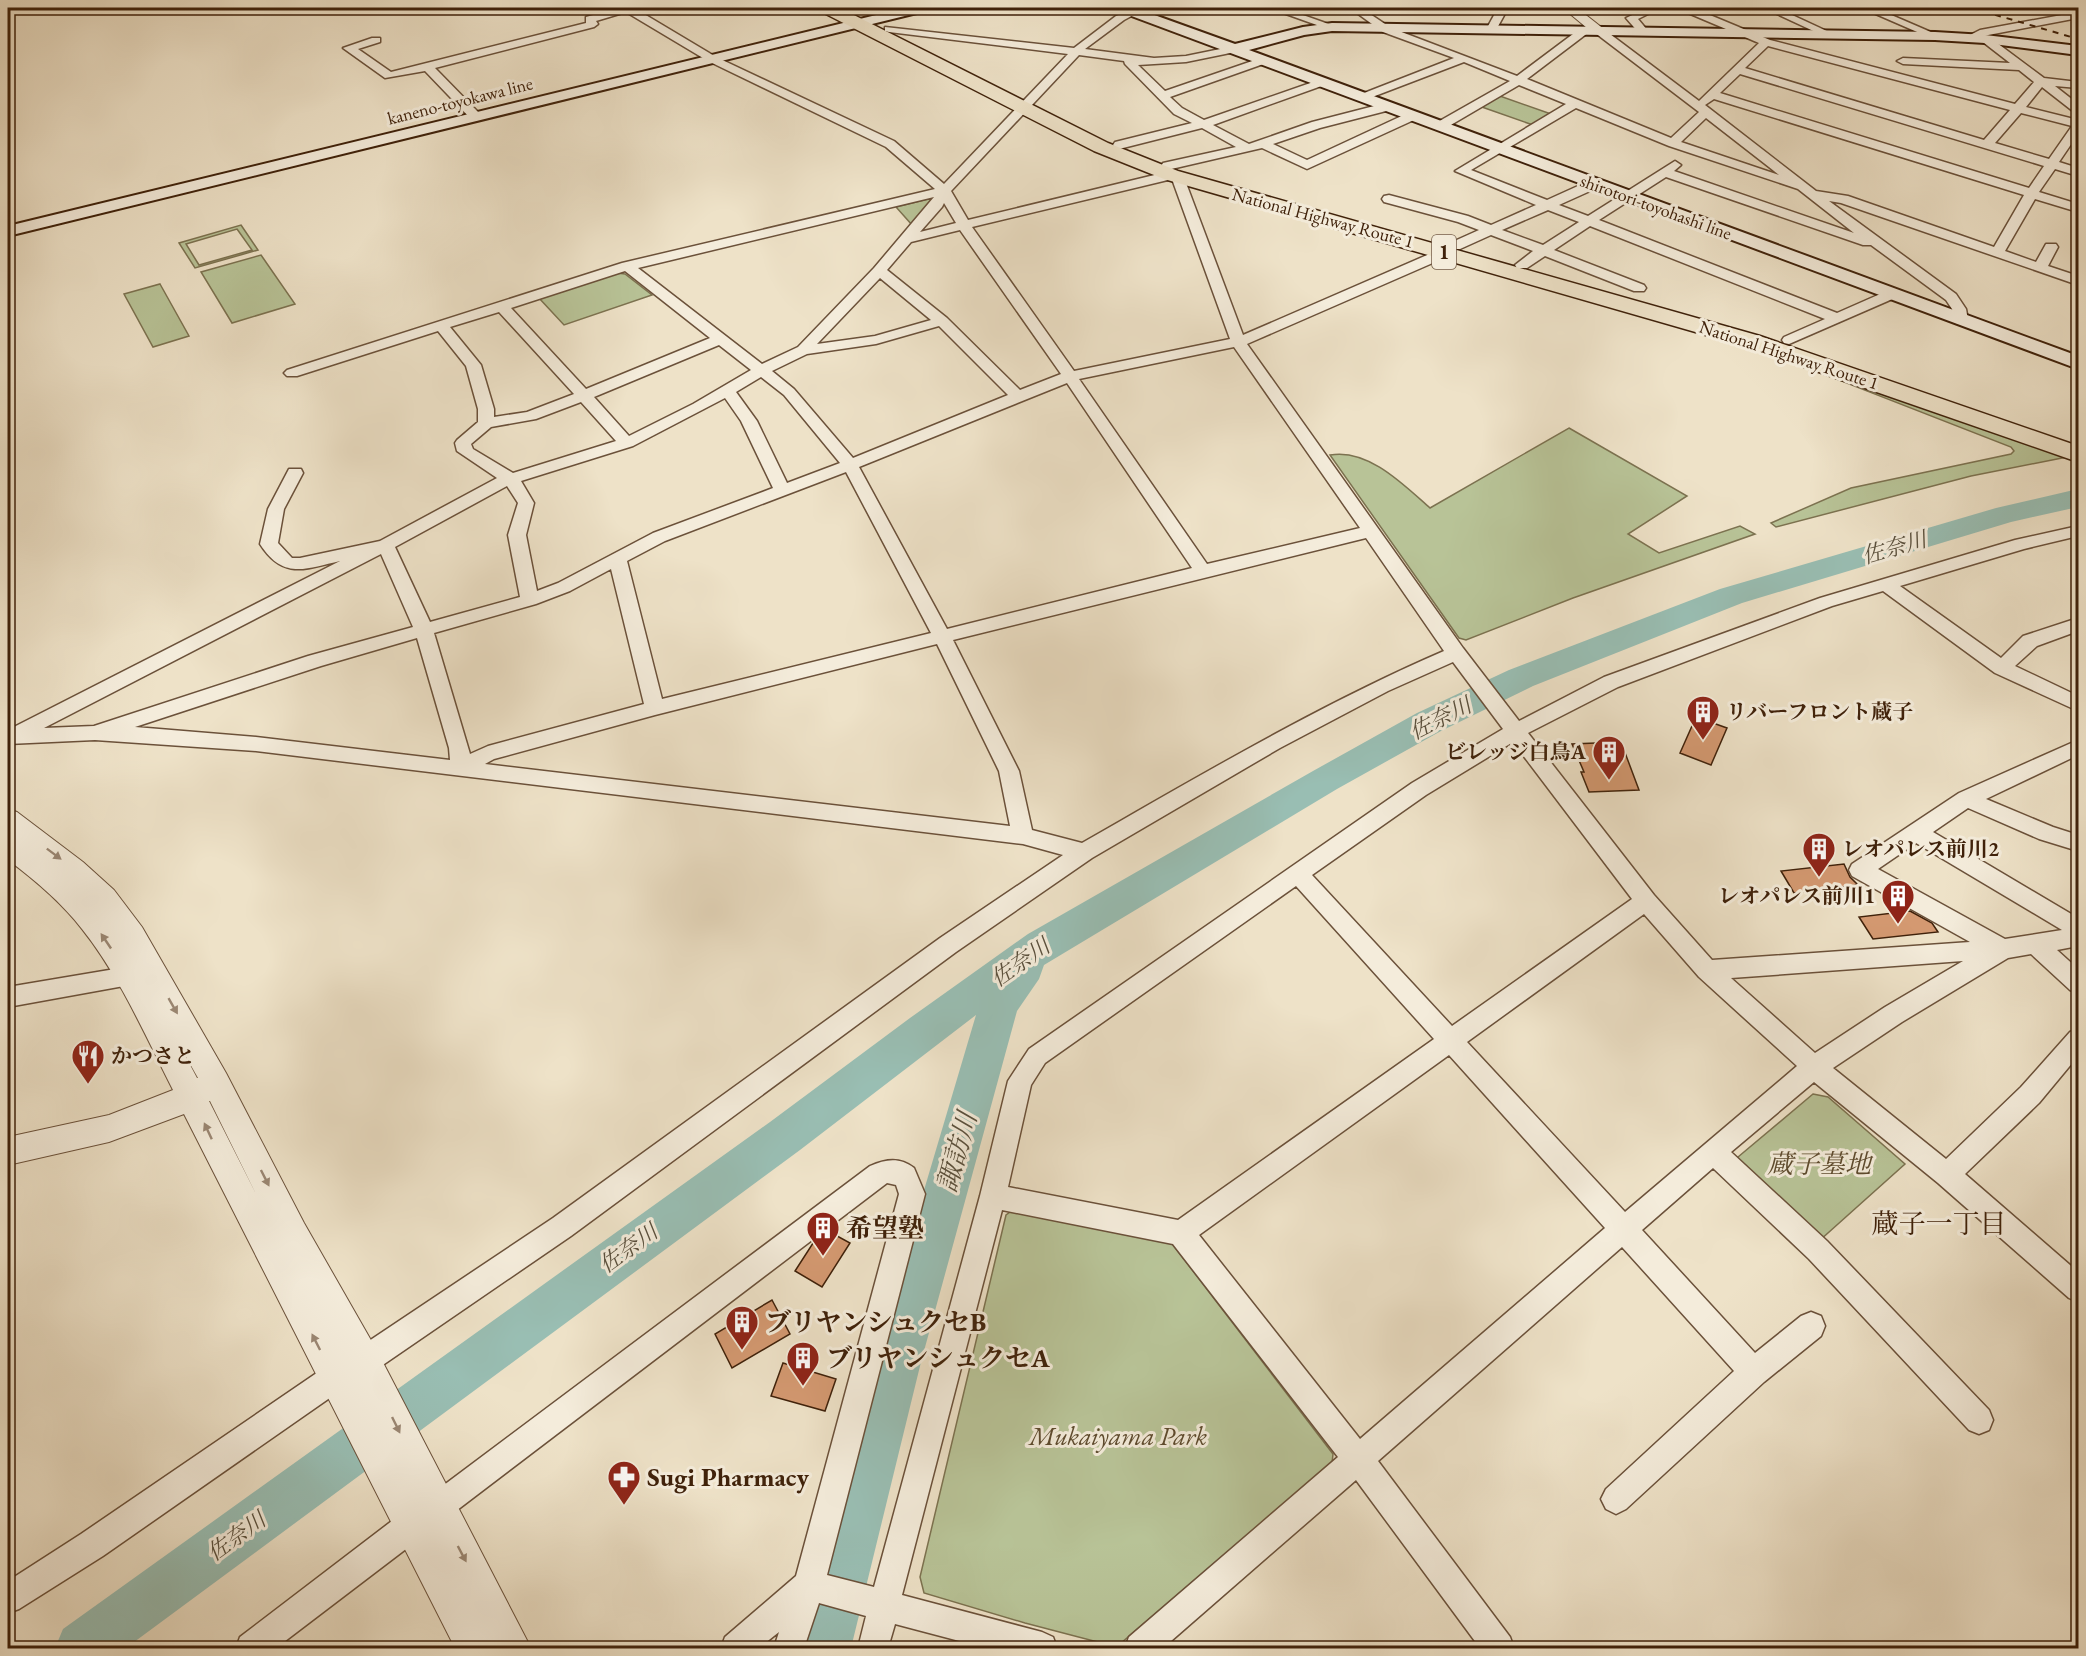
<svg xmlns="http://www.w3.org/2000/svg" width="2086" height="1656" font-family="'EB Garamond','Noto Serif JP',serif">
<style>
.green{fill:#b8c397;stroke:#7c7250;stroke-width:1.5;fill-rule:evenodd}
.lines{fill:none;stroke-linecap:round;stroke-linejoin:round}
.river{fill:#99beb3;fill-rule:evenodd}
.building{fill:#d49971;stroke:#3f210a;stroke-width:1.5}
.minor-casing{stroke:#6b513a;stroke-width:3}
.tertiary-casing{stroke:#6b513a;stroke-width:2}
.secondary-casing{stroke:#3f210a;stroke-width:4}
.trunk-casing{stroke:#3f210a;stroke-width:3}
.minor{fill:#f4ecdb;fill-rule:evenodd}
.tertiary{fill:#f4ecdb;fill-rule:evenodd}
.secondary{fill:#f4ecdb;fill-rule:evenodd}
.trunk{fill:#eee2c8;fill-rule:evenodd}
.rail{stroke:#3f210a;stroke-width:2;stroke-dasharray:6 6;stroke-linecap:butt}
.oneway{fill:#9a8672}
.labels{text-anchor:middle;stroke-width:6;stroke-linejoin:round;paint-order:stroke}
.far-street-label{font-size:18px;fill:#3f210a;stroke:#f4ecdb}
.shield{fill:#f4ecdb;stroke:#755e49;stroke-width:1.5}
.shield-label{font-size:20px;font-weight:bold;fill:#3f210a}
.poi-label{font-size:21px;font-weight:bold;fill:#3f210a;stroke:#f4ecdb;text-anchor:start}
.water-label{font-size:22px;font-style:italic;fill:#5a503d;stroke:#f4ecdb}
.near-park-label{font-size:26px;font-style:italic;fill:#5d4a2d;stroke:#f4ecdb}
.near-poi-label{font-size:26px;font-weight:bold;fill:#3f210a;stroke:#f4ecdb;text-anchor:start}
.near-water-label{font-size:27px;font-style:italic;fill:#5a503d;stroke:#f4ecdb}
.near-neighbourhood-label{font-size:27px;fill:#3f210a;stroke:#f4ecdb}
</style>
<rect width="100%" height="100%" fill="#eee2c8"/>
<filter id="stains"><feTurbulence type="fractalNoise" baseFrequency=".00333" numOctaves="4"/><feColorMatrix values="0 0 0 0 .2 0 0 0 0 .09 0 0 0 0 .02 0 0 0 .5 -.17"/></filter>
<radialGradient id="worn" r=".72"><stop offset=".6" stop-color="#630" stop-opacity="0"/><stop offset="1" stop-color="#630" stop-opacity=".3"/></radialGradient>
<path class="green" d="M 1497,95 L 1551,114 L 1533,125 L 1479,106 Z
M 932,198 L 935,199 L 913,226 L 896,207 Z
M 241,225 L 258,250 L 195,268 L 179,243 ZM 237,229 L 252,250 L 199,265 L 186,244 Z
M 261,255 L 295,304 L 232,323 L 201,272 Z
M 617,273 L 625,274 L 652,295 L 564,325 L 539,298 Z
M 160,284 L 189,336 L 153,347 L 124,294 Z
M 1762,350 L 2072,456 L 1971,476 L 1776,527 L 1771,523 L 1851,488 L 2011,454 L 2014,451 L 2011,447 Z
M 1569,428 L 1687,496 L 1628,534 L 1659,553 L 1740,526 L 1755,534 L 1573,598 L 1466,640 L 1459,638 L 1330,455 C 1368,448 1404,485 1430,508 Z
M 1813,1094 L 1828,1097 L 1905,1164 L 1819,1241 L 1739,1167 L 1738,1157 Z
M 1013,1210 L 1170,1241 L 1333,1454 L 1332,1463 L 1121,1643 L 1109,1645 L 1025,1623 L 924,1593 L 920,1577 L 1006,1215 Z"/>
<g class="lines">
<path class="river" d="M 2078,489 L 2078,507 L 2011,522 L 1742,603 L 1533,686 L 1441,731 L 1337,789 L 1044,965 L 1039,979 L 1017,1011 L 921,1362 L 851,1648 L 797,1648 L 873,1362 L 976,1015 L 800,1150 L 126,1648 L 55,1648 L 63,1629 L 770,1122 L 910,1018 L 1028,934 L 1313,771 L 1417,713 L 1509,670 L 1720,589 L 1996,508 Z"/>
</g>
<path class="building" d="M 1696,717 L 1727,728 L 1711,765 L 1680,753 Z
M 1621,742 L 1639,790 L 1589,792 L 1581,772 L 1584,772 L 1572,744 Z
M 1844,864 L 1850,877 L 1858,885 L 1794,893 L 1781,871 Z
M 1910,911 L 1932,923 L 1938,932 L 1873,939 L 1859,917 Z
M 828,1231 L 850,1243 L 822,1287 L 795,1271 L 815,1240 Z
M 772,1300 L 790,1334 L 732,1368 L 715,1334 Z
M 783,1363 L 836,1379 L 825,1411 L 771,1396 Z"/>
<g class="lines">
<g class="minor-casing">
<path id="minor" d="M 618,8 L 634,8 L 716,57 L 894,141 L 944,184 L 1068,54 L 889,32 L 885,31 L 885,27 L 1074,48 L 1116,16 L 1134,9 L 1139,12 L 1124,20 L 1085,49 L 1154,58 L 1186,56 L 1235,46 L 1241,49 L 1235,52 L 1186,62 L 1138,65 L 1165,91 L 1261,58 L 1269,58 L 1269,62 L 1170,97 L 1182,108 L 1204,120 L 1319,80 L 1327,80 L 1327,84 L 1213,125 L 1249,144 L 1312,122 L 1382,104 L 1390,104 L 1392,107 L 1390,110 L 1320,128 L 1273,144 L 1307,160 L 1408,113 L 1416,113 L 1416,119 L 1307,169 L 1262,148 L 1167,170 L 1161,166 L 1163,163 L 1236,147 L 1202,128 L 1119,149 L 1115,148 L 1113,145 L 1115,142 L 1192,123 L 1174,114 L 1125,64 L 1124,61 L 1079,55 L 951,191 L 968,220 L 1171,171 L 1183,175 L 1243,335 L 1441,249 L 1451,249 L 1453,252 L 1451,255 L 1247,344 L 1463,648 L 1519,721 L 1604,677 L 1820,598 L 2015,540 L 2078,526 L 2078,536 L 2024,549 L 1900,586 L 2001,658 L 2023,636 L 2078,618 L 2078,631 L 2037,646 L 2015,666 L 2078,696 L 2078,711 L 1995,673 L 1883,591 L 1832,606 L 1618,687 L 1528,733 L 1654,895 L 1712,960 L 1970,942 L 1852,876 L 1849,870 L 1852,864 L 1959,793 L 2078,740 L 2078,755 L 1986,799 L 2053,827 L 2078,835 L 2078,851 L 2039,839 L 1968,808 L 1933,832 L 2078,918 L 2078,946 L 2057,950 L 2078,969 L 2078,993 L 2070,990 L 2031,954 L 2008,958 L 1902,1022 L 1833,1068 L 1946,1159 L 2021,1087 L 2070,1032 L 2078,1029 L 2078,1056 L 2039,1103 L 1965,1174 L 2078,1272 L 2078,1302 L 2069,1298 L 1938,1183 L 1814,1082 L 1731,1152 L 1827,1241 L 1989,1410 L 1993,1420 L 1989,1430 L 1979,1434 L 1969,1430 L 1809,1259 L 1713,1168 L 1642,1230 L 1755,1353 L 1801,1316 L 1811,1312 L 1821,1316 L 1825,1326 L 1821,1336 L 1764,1382 L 1626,1509 L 1616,1514 L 1606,1509 L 1601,1499 L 1606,1489 L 1734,1371 L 1622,1247 L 1378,1461 L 1510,1637 L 1514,1648 L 1480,1648 L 1356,1480 L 1163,1648 L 1125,1648 L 1129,1637 L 1338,1457 L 1173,1244 L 1002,1210 L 902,1595 L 1042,1632 L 1053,1637 L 1057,1648 L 986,1648 L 895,1624 L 888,1648 L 858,1648 L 866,1616 L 819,1603 L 804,1648 L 774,1648 L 779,1632 L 759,1648 L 721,1648 L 725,1637 L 796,1576 L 899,1194 L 896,1185 L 887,1183 L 448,1517 L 438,1522 L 428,1517 L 423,1507 L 428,1497 L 870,1166 C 886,1159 900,1157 914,1168 L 925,1194 L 827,1575 L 874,1587 L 980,1196 L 1008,1081 L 1029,1049 L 1412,783 L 1503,729 L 1453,662 L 1388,691 L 1280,748 L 1092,858 L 956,952 L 571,1236 L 374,1371 L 364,1375 L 354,1371 L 350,1361 L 354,1351 L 553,1218 L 940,938 L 1063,855 L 1023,844 L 256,751 L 95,740 L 8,744 L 8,730 L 340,561 C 305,569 283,580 260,544 L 268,509 L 289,469 L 301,469 L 303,473 L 284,509 L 278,543 L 292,558 L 300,558 L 380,541 L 497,478 L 457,451 L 455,443 L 457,440 L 478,422 L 478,409 L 466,366 L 438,331 L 297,376 L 287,376 L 284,373 L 287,370 L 622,263 L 935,189 L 886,147 L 708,61 L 626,12 L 596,21 L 598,24 L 594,27 L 435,68 L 480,114 L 482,117 L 476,121 L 472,120 L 425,71 L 385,78 L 343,48 L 372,38 L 380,38 L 380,42 L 358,49 L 391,72 L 586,23 L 586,17 ZM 1172,179 L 1230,339 L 1074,371 L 972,227 ZM 934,197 L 874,268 L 798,347 L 762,364 L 638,268 ZM 944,203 L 956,223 L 920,232 L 942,207 ZM 960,230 L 1061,374 L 1020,390 L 947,318 L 887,270 L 911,242 ZM 625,271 L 710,338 L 586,389 L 511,308 ZM 880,278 L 931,320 L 875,336 L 817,344 ZM 499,312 L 574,394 L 527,412 L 494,417 L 494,409 L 481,365 L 450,327 ZM 939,326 L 1008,395 L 853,458 L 794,389 L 772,371 L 807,354 L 876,344 ZM 719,345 L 751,370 L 693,404 L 629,436 L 594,397 ZM 1234,347 L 1360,528 L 1207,564 L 1079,379 ZM 761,377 L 784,395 L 840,463 L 787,483 L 757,421 L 736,392 ZM 1067,383 L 1192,568 L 947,629 L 859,467 ZM 725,398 L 741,421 L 773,488 L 653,533 L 558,583 L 537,591 L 526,535 L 534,503 L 521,481 L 633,446 ZM 581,402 L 616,441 L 513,473 L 473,449 L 471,444 L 491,427 L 536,419 ZM 846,472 L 931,633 L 662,699 L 627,561 L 665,541 ZM 507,486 L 518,503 L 508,535 L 520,597 L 430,622 L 395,547 ZM 1366,538 L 1444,651 C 1319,705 1201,775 1082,843 L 1032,830 L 1019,771 L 953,640 ZM 381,554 L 413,627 L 308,656 L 94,726 L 44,728 ZM 611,569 L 644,704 L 488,746 L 470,754 L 434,633 L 536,604 L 570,591 ZM 417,638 L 449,748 L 450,760 L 256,737 L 135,727 L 321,666 ZM 937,644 L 999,771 L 1010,826 L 485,764 L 494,759 L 655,715 ZM 1513,742 L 1632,899 L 1452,1026 L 1312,875 L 1426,795 ZM 1916,843 L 2062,930 L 2005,939 L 1878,869 ZM 1296,886 L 1434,1039 L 1178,1220 L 1008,1187 L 1031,1085 L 1045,1063 ZM 1644,914 L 1699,977 L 1797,1066 L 1625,1212 L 1467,1042 ZM 1963,961 L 1885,1007 L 1815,1053 L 1731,978 ZM 1449,1055 L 1605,1228 L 1360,1439 L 1199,1235 Z
M 1269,8 L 1283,8 L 1337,27 L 1332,30 L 1328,29 Z
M 1350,8 L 1361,8 L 1391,28 L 1517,76 L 1581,28 L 1589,28 L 1589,32 L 1527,79 L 1671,138 L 1699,112 L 1594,32 L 1594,28 L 1602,28 L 1699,101 L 1759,43 L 1681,10 L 1680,8 L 1693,8 L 1770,40 L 2015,104 L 2034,82 L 2019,70 L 1903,64 L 1897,61 L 1903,58 L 2010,63 L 1979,39 L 1985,36 L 1989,37 L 2044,78 L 2078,82 L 2078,88 L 2055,86 L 2078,104 L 2078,112 L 2074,112 L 2042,87 L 2026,107 L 2078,120 L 2078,134 L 2059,162 L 2078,168 L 2078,176 L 2055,169 L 2039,192 L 2078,204 L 2078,212 L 2035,199 L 2005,251 L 2036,262 L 2046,244 L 2056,244 L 2058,247 L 2048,266 L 2078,276 L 2078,285 L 1841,203 L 1829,201 L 1956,294 L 1966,309 L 1968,320 L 1961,324 L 1956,323 L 1952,309 L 1946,300 L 1871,245 L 1863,245 L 1666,177 L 1599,220 L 1837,313 L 1887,291 L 1897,291 L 1899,294 L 1897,297 L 1789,344 L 1784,343 L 1782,340 L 1784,337 L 1825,319 L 1590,226 L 1554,250 L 1644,285 L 1646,288 L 1644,291 L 1634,291 L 1545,256 L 1527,268 L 1517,268 L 1515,265 L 1533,251 L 1491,235 L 1460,249 L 1450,249 L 1448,246 L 1450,243 L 1479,230 L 1458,222 L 1384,202 L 1382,199 L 1384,196 L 1389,195 L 1468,216 L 1491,225 L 1536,205 L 1455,171 L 1566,104 L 1519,85 L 1444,129 L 1436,129 L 1436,123 L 1510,81 L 1464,62 L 1367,99 L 1359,99 L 1359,95 L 1454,58 L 1383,32 ZM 1768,46 L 2010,110 L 1984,140 L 1745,68 ZM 1740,74 L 2044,166 L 2029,188 L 1720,93 ZM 1714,99 L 2024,195 L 1994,247 L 1848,196 L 1816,191 L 1705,105 ZM 1576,108 L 1669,146 L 1798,189 L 1854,233 L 1674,171 L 1681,165 L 1675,161 L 1588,216 L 1559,205 L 1599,187 L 1600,184 L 1599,181 L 1589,181 L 1547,200 L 1471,170 ZM 2021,113 L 2072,126 L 2049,159 L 1995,143 ZM 1706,118 L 1769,167 L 1779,175 L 1681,142 ZM 1548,210 L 1579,222 L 1543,245 L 1502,230 Z
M 1498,8 L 1508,8 L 1496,30 L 1488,30 L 1487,28 Z
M 1647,8 L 1660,8 L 1638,19 L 1648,31 L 1643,34 L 1639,33 L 1626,18 Z
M 1764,8 L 1777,8 L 1831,33 L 1826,36 L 1822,35 Z
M 1862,8 L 1875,8 L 1940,36 L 1935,39 L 1931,38 Z
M 2078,12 L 2078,18 L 1983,36 L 1971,40 L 1966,37 L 1980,30 Z
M 127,967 L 135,970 L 138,977 L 135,984 L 8,1007 L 8,987 Z
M 334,1364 L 344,1368 L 348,1378 L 344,1388 L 103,1556 L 19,1609 L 8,1613 L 8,1581 L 81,1534 L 324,1368 Z
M 412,1510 L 423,1514 L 427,1525 L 423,1536 L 276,1648 L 236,1648 L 240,1637 L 401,1514 Z"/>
</g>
<g class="tertiary-casing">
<path id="tertiary" d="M 1563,8 L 1577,8 L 1605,30 L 1603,33 L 1593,33 Z
M 8,809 L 17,812 L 83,862 L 114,890 L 142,927 L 226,1073 L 304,1223 L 376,1349 L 531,1648 L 455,1648 L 184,1114 L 109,1142 L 8,1165 L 8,1137 L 109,1115 L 173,1090 C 146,1037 119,975 82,929 C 61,902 35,880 8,860 L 8,836 L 15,838 L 8,832 ZM 180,1046 L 198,1078 L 197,1078 ZM 209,1101 L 210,1101 L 260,1202 Z"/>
</g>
<g class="secondary-casing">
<path id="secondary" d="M 905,8 L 928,8 L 921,12 L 8,236 L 8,226 Z
M 1116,8 L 1135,8 L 1235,44 L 1303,27 L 1332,23 L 1935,32 L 1985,35 L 2078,46 L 2078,55 L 1985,43 L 1935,40 L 1332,31 L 1304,35 L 1249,50 L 2078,356 L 2078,369 L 1118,11 Z"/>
</g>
<g class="trunk-casing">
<path id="trunk" d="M 820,8 L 840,8 L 1108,143 L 1178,171 L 1760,336 L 2078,446 L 2078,462 L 1744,346 L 1164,179 L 1094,151 L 822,12 Z"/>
</g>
<use href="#minor" class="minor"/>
<use href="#tertiary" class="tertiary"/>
<use href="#secondary" class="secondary"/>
<use href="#trunk" class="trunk"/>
<path class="rail" d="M 1972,8 L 2078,39"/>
</g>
<defs><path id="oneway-solid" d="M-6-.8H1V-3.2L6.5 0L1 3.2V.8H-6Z" transform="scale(1.5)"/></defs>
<g class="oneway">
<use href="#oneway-solid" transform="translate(54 854) rotate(37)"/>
<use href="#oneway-solid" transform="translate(106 941) rotate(-124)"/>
<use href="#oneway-solid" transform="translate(173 1006) rotate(60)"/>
<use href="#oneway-solid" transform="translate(208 1131) rotate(-115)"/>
<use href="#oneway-solid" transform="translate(265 1178) rotate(63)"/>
<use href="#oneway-solid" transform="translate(316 1342) rotate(-117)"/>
<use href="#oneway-solid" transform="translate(396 1425) rotate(64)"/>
<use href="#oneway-solid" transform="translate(462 1554) rotate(62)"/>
</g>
<defs>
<g id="building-pin" transform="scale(1.725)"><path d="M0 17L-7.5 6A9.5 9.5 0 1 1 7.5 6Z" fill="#8f2418" stroke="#f4ecdb"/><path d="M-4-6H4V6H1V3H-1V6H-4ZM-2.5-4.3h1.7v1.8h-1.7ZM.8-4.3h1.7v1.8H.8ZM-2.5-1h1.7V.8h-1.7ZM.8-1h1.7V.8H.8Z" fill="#fff"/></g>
<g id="restaurant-pin" transform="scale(1.725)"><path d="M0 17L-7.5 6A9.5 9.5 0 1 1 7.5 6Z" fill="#8f2418" stroke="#f4ecdb"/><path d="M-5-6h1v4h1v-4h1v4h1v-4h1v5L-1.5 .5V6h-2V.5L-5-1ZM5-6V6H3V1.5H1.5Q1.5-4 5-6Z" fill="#fff"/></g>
<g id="pharmacy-pin" transform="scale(1.725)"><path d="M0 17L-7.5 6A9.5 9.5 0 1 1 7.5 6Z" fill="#8f2418" stroke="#f4ecdb"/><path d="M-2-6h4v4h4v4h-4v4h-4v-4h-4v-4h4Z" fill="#fff"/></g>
</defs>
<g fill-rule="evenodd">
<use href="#building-pin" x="1703" y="712"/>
<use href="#building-pin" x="1609" y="752"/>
<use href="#building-pin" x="1819" y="849"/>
<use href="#building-pin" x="1898" y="896"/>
<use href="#restaurant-pin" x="88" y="1056"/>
<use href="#building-pin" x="823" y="1228"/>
<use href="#building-pin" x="742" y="1322"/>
<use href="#building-pin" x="803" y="1358"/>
<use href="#pharmacy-pin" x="624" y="1477"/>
</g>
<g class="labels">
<g class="far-street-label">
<text transform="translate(460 101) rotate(-14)" y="6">kaneno-toyokawa line</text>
<text transform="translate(1656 207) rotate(20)" y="6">shirotori-toyohashi line</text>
<text transform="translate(1323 218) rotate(15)" y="6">National Highway Route 1</text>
<text transform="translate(1789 355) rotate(18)" y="6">National Highway Route 1</text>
</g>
<rect class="shield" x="1432" y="235" width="24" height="34" rx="4.5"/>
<g class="shield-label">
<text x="1444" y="259">1</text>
</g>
<g class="poi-label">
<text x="1726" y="719">リバーフロント蔵子</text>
<text x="1586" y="759" text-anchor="end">ビレッジ白鳥A</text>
<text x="1842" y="856">レオパレス前川2</text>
<text x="1875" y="903" text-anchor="end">レオパレス前川1</text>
<text x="111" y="1063">かつさと</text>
</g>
<g class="water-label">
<text transform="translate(1894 547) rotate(-16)" y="8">佐奈川</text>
<text transform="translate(1440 718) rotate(-27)" y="8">佐奈川</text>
<text transform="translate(1020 962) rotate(-35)" y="8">佐奈川</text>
<text transform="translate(628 1248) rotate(-36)" y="8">佐奈川</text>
<text transform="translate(236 1536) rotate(-36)" y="8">佐奈川</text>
</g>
<g class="near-park-label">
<text x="1819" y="1173">蔵子墓地</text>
<text x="1118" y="1445">Mukaiyama Park</text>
</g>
<g class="near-poi-label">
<text x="846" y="1237">希望塾</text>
<text x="765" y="1331">ブリヤンシュクセB</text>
<text x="826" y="1367">ブリヤンシュクセA</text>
<text x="647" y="1486">Sugi Pharmacy</text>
</g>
<g class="near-water-label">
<text transform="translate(957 1152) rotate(-74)" y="9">諏訪川</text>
</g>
<g class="near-neighbourhood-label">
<text x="1939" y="1233">蔵子一丁目</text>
</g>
</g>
<rect width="2086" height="1656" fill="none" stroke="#eee2c8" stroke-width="30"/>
<rect x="9" y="9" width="2068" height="1638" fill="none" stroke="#3f210a" stroke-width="3"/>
<rect x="15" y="15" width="2056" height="1626" fill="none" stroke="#3f210a" stroke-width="1.5"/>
<rect width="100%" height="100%" filter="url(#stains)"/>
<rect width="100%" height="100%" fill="url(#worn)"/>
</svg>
